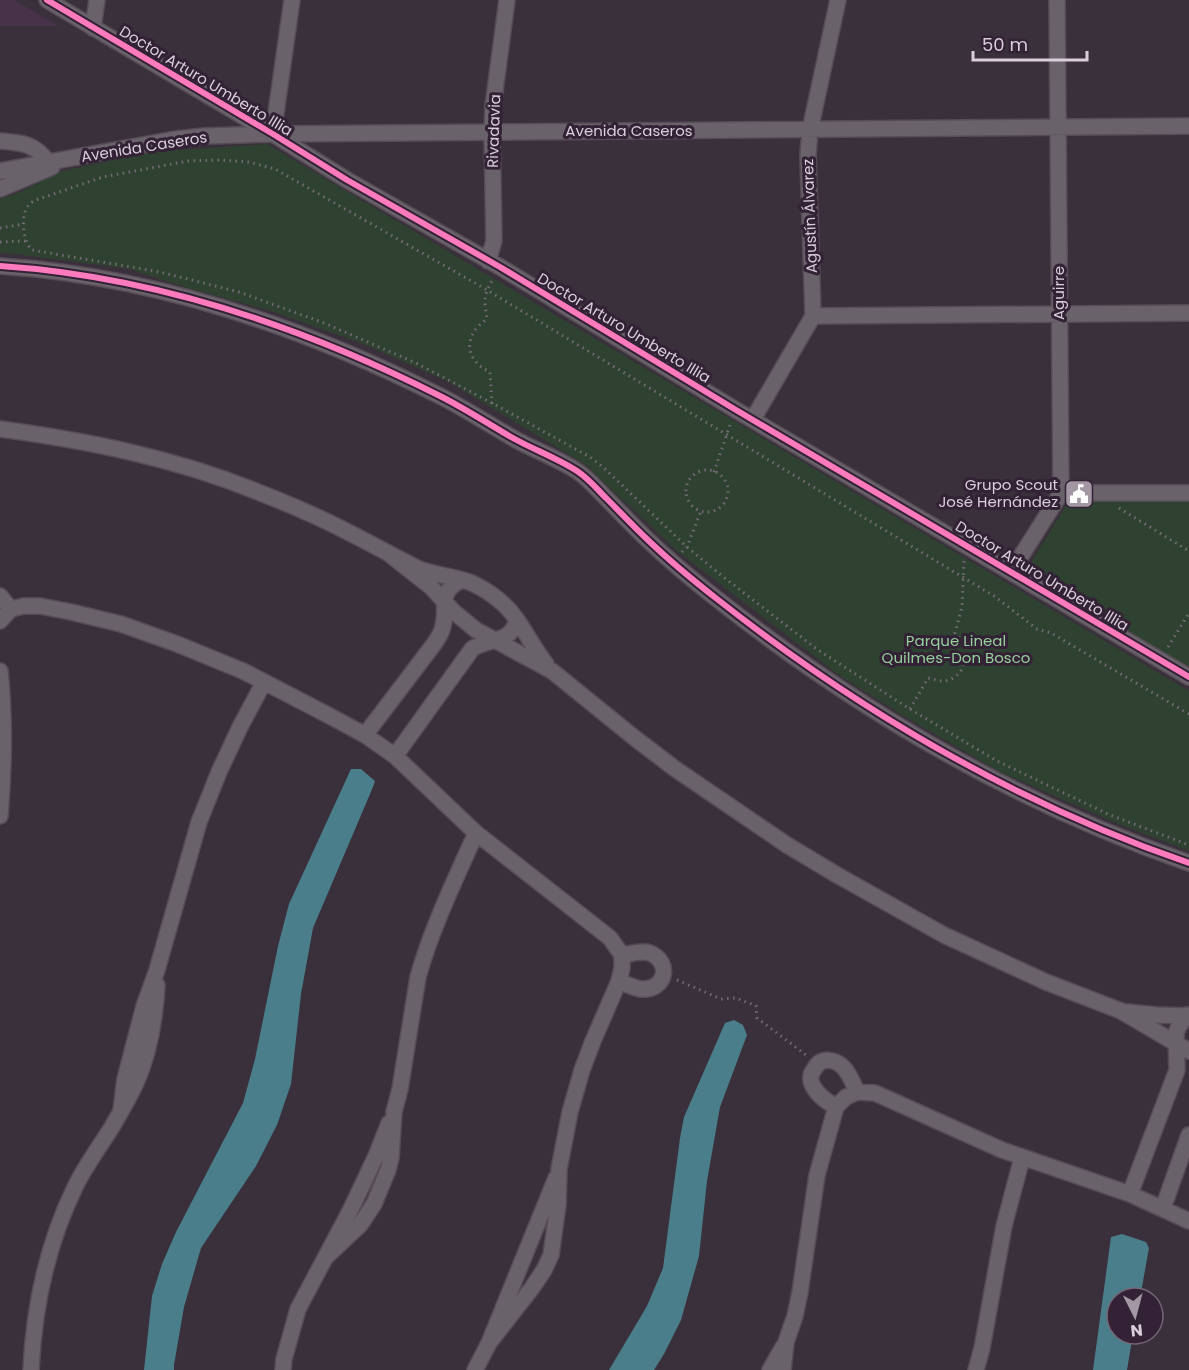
<svg xmlns="http://www.w3.org/2000/svg" width="1189" height="1370" font-family="Poppins,sans-serif">
<style>
.built{fill:#47324a}
.green{fill:#2f4231}
.water{fill:#497e8a}
.lines{fill:none;stroke-linecap:round;stroke-linejoin:round}
.minor-casing{stroke:#554c56;stroke-width:18}
.path{stroke:#736c74;stroke-width:3;stroke-dasharray:1.5 4.5;stroke-linecap:butt}
.minor{stroke:#6a626b;stroke-width:15}
.cycleway-casing{stroke:#332135;stroke-width:10}
.cycleway{stroke:#fd7abc;stroke-width:6}
.labels{text-anchor:middle;stroke-width:6;stroke-linejoin:round;paint-order:stroke}
.street-label{font-size:15px;fill:#dacedb;stroke:#332135}
.poi-label{font-size:15px;fill:#dacedb;stroke:#332135;text-anchor:end}
.park-label{font-size:15px;fill:#95d09b;stroke:#332135}
</style>
<rect width="100%" height="100%" fill="#3a303b"/>
<path class="built" d="M 0,0 L 14,0 L 59,26 L 0,26 Z"/>
<path class="green" d="M 267,144 L 1189,691 L 1189,851 L 1116,823 L 1000,772 L 912,721 L 840,676 L 678,552 L 586,465 L 449,382 L 363,344 L 271,311 L 188,288 L 129,269 L 15,254 L 0,253 L 0,199 L 20,192 L 62,171 L 149,152 Z
M 1068,502 L 1189,502 L 1189,669 L 1033,576 L 1031,562 Z"/>
<path class="water" d="M 351,769 L 361,769 L 375,781 L 373,787 L 313,928 L 301,994 L 291,1084 L 277,1125 L 256,1166 L 201,1248 L 184,1307 L 174,1365 L 174,1370 L 144,1370 L 152,1296 L 162,1264 L 176,1232 L 243,1103 L 255,1059 L 278,946 L 289,904 Z
M 734,1020 L 743,1025 L 747,1035 L 720,1107 L 707,1181 L 699,1256 L 681,1320 L 664,1354 L 654,1370 L 609,1370 L 647,1306 L 663,1268 L 680,1138 L 684,1117 L 725,1023 Z
M 1122,1234 L 1146,1242 L 1149,1248 L 1140,1298 L 1117,1298 L 1117,1334 L 1133,1334 L 1127,1370 L 1093,1370 L 1111,1237 Z"/>
<g class="lines">
<g class="minor-casing">
<path id="minor" d="M 47,0 L 273,134 L 347,180 L 500,267 L 736,410 L 1189,677
M 93,28 L 97,0
M 273,134 L 292,0
M 0,141 C 22,143 34,143 48,162
M 0,171 L 176,139 L 205,136 L 273,134 L 1189,126
M 0,189 L 52,167
M 488,261 L 494,241 L 492,132 L 493,106 L 507,0
M 0,266 C 154,276 303,327 440,396 C 464,408 487,423 511,437 C 532,449 557,458 577,471 C 588,478 597,489 607,499 C 621,513 635,528 650,542 C 671,562 694,581 717,599 C 859,711 1018,804 1189,863
M 813,316 L 1189,313
M 753,419 L 813,316 L 808,155 L 810,130 L 838,0
M 0,429 C 88,441 175,458 258,492 C 286,503 315,515 342,529 C 368,542 393,556 419,569 C 437,576 457,576 474,584 C 490,592 507,605 517,620 C 527,634 535,650 546,664
M 1061,493 L 1189,493
M 388,553 L 431,587 L 454,612 L 476,630 L 552,671 L 636,739 L 674,768 L 787,845 L 837,875 L 944,935 L 1046,982 L 1121,1011 L 1189,1051
M 1011,572 L 1061,493 L 1057,0
M 0,596 L 11,609
M 0,621 L 11,609 L 24,606 L 40,606 L 71,612 L 121,624 L 177,644 L 243,671 L 326,714 L 365,735 L 395,756 L 476,833 L 610,938 L 622,955 L 622,968 L 619,981 L 593,1041 L 582,1070 L 570,1112 L 559,1169 L 558,1205 L 551,1255 L 544,1270 L 532,1288 L 489,1343
M 0,671 C 5,720 4,767 0,816
M 365,735 L 434,644 C 438,638 442,633 443,626 C 448,606 437,591 462,580
M 395,756 L 472,649 C 489,637 510,645 517,620
M 619,981 C 626,984 634,988 641,989 C 666,991 672,962 650,953 C 641,950 631,954 622,955
M 1127,1012 L 1156,1015 L 1189,1016
M 836,1107 C 826,1101 814,1093 811,1081 C 810,1075 812,1072 815,1068 C 821,1057 835,1059 843,1067 C 850,1074 853,1083 857,1092
M 121,1110 L 125,1079 L 144,1006 L 157,970 L 199,822 L 219,772 L 240,727 L 264,682
M 1130,1194 L 1177,1070 L 1176,1033 L 1179,1026 L 1187,1015
M 1163,1208 L 1189,1135
M 326,1257 L 360,1225 L 374,1204 L 388,1170 L 391,1158 L 394,1112 L 400,1089 L 418,977 C 432,927 455,880 476,833
M 31,1370 C 34,1305 47,1244 76,1185 C 86,1165 100,1146 112,1127 C 120,1113 129,1098 136,1083 C 150,1052 155,1019 157,985
M 283,1370 L 284,1359 L 298,1309 L 350,1211 L 376,1156 L 389,1123
M 475,1370 L 489,1343 L 556,1178
M 770,1370 L 783,1347
M 783,1370 L 786,1342 L 795,1316 L 800,1292 L 817,1175 L 836,1107 L 846,1097 L 857,1092 L 875,1093 L 1002,1150 L 1130,1194 L 1189,1221
M 976,1370 L 982,1348 L 1004,1226 L 1022,1158"/>
</g>
<path class="path" d="M 0,228 L 24,224
M 0,242 L 25,241
M 492,404 L 490,372 C 464,360 463,335 487,319 C 484,300 483,296 493,279
M686 491a21 21 0 1 1 42 0a21 21 0 1 1-42 0Z
M 714,472 L 731,422
M 1119,508 L 1189,551
M 682,552 L 687,547 L 701,511
M 1168,647 L 1189,613
M 910,709 L 928,678 C 933,679 938,681 943,681 C 962,680 972,656 962,640 C 960,638 957,636 955,633 L 962,607 L 964,561
M 1189,714 L 1051,633 L 1037,629 L 994,596 L 487,290 L 275,169 L 249,162 L 220,160 L 188,161 L 103,177 L 36,200 C 33,201 29,204 28,206 C 20,216 23,242 32,250 L 160,272 L 239,292 L 324,323 L 416,363 L 492,403 L 590,457 L 604,468 L 687,547 L 722,576 L 818,650 L 910,709 L 997,761 L 1110,815 L 1189,845
M 677,980 L 721,999 L 736,998 L 756,1006 L 757,1018 L 806,1055"/>
<use href="#minor" class="minor"/>
<g class="cycleway-casing">
<path id="cycleway" d="M 47,0 L 273,134 L 347,180 L 500,267 L 736,410 L 1189,677
M 0,266 C 154,276 303,327 440,396 C 464,408 487,423 511,437 C 532,449 557,458 577,471 C 588,478 597,489 607,499 C 621,513 635,528 650,542 C 671,562 694,581 717,599 C 859,711 1018,804 1189,863"/>
</g>
<use href="#cycleway" class="cycleway"/>
</g>
<defs>
<g id="civic-square" transform="scale(1.5)"><rect x="-9" y="-9" width="18" height="18" rx="4" fill="#a297a3" stroke="#332135"/><path d="M-.6-6.5H3V-4.5H.6V-3L4-1V1h2V6H-6V1h2V-1L-.6-3ZM-1.2 2.5V6h2.4V2.5Z" fill="#fff"/></g>
</defs>
<g fill-rule="evenodd">
<use href="#civic-square" x="1079" y="494"/>
</g>
<g class="labels">
<g class="street-label">
<text transform="translate(206 81) rotate(31)" y="5">Doctor Arturo Umberto Illia</text>
<text transform="translate(494 131) rotate(-88)" y="5">Rivadavia</text>
<text x="629" y="136">Avenida Caseros</text>
<text transform="translate(144 147) rotate(-9)" y="5">Avenida Caseros</text>
<text transform="translate(810 216) rotate(-92)" y="5">Agustín Álvarez</text>
<text transform="translate(1059 293) rotate(-90)" y="5">Aguirre</text>
<text transform="translate(624 328) rotate(31)" y="5">Doctor Arturo Umberto Illia</text>
<text transform="translate(1042 576) rotate(31)" y="5">Doctor Arturo Umberto Illia</text>
</g>
<g class="poi-label">
<text x="1058" y="490">Grupo Scout<tspan x="1058" dy="17">José Hernández</tspan></text>
</g>
<g class="park-label">
<text x="956" y="646">Parque Lineal<tspan x="956" dy="17">Quilmes-Don Bosco</tspan></text>
</g>
</g>
<g transform="translate(1135 1316) rotate(174)"><circle r="28" fill="#332135" stroke="#766677" stroke-width="1.5"/>
<path d="M0-4.5L10 22L0 15L-10 22Z" fill="#a297a3"/>
<text y="-9" font-size="16" font-weight="bold" text-anchor="middle" fill="#dacedb">N</text>
</g>
<path d="M973 51v9h114v-9" fill="none" stroke="#dacedb" stroke-width="3"/>
<text x="982" y="51" font-size="18" fill="#dacedb" stroke="#332135" stroke-width="4.5" paint-order="stroke">50 m</text>
</svg>
